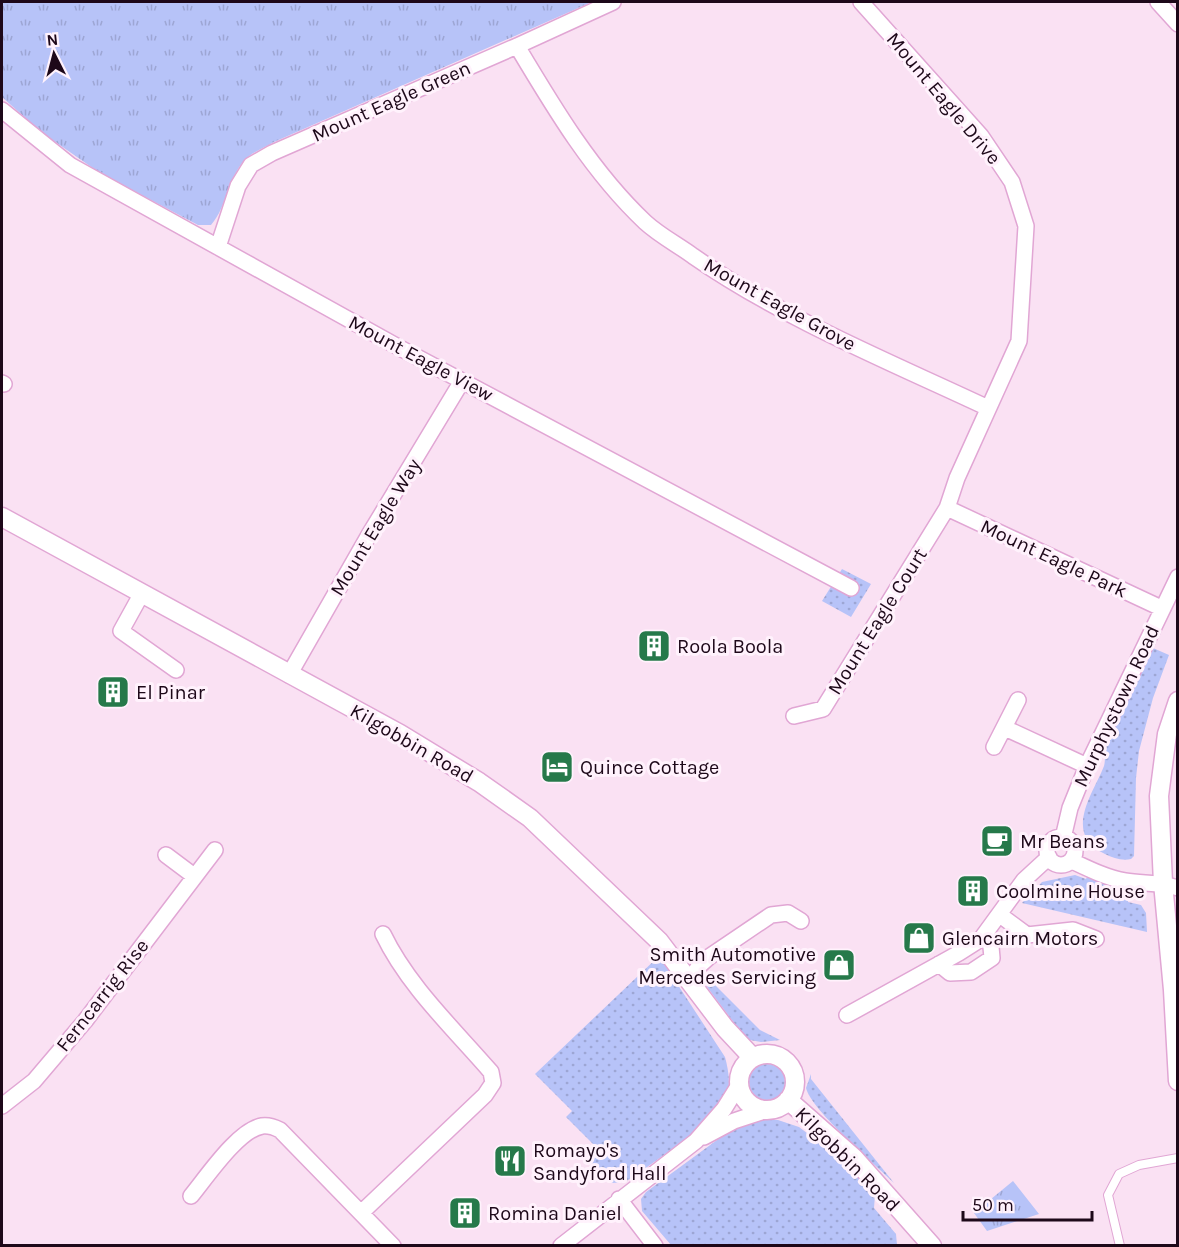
<svg xmlns="http://www.w3.org/2000/svg" width="1179" height="1247" font-family="Karla,sans-serif">
<style>
.grass{fill:url(#grass-dots)}
.park{fill:url(#park-tufts)}
.lines{fill:none;stroke-linecap:round;stroke-linejoin:round}
.service-casing{stroke:#e1a6d4;stroke-width:10}
.minor-casing{stroke:#e1a6d4;stroke-width:18}
.tertiary-casing{stroke:#e1a6d4;stroke-width:21}
.service{stroke:#fff;stroke-width:8}
.minor{stroke:#fff;stroke-width:15}
.tertiary{stroke:#fff;stroke-width:18}
.labels{text-anchor:middle;stroke-width:6;stroke-linejoin:round;paint-order:stroke}
.street-label{font-size:20px;fill:#1d0819;stroke:#fff2fc}
.poi-label{font-size:20px;fill:#1d0819;stroke:#fff2fc;text-anchor:start}
</style>
<defs>
<pattern id="grass-dots" width="8" height="8" patternUnits="userSpaceOnUse" patternTransform="scale(1.5)"><rect width="8" height="8" fill="#b7c3f8"/><path d="M2 2h.1M6 6h.1" fill="none" stroke="#9da6d4" stroke-width="1.8" stroke-linecap="round"/></pattern>
<pattern id="park-tufts" width="24" height="20" patternUnits="userSpaceOnUse" patternTransform="scale(1.5)"><rect width="24" height="20" fill="#b7c3f8"/><path d="M3 7l-1-3M5 7V3M7 7l1-3M15 17l-1-3M17 17v-4M19 17l1-3" fill="none" stroke="#9da6d4"/></pattern>
</defs>
<rect width="100%" height="100%" fill="#fae1f3"/>
<path class="grass" d="M 842,569 L 871,584 L 851,617 L 822,601 Z
M 1153,648 L 1169,655 L 1153,698 L 1139,751 L 1136,778 L 1134,856 L 1131,859 C 1122,861 1113,858 1105,854 C 1062,834 1093,794 1104,766 C 1106,759 1104,751 1107,743 C 1118,710 1138,679 1153,648 Z
M 1075,875 L 1086,879 L 1088,875 L 1103,883 L 1129,890 L 1128,902 L 1141,905 L 1146,913 L 1147,932 L 1022,903 L 1042,882 Z
M 659,956 L 725,1057 C 728,1068 731,1084 727,1094 C 714,1124 658,1158 632,1178 L 624,1182 L 612,1183 L 588,1162 L 599,1150 L 566,1117 L 572,1111 L 535,1074 Z
M 709,979 L 760,1030 L 780,1040 L 761,1042 L 750,1040 L 744,1036 L 704,983 Z
M749 1082a18 18 0 1 1 36 0a18 18 0 1 1-36 0Z
M 811,1074 L 811,1079 L 894,1183 C 875,1164 812,1111 806,1088 Z
M 756,1120 L 778,1120 L 799,1127 L 849,1165 L 875,1195 L 874,1208 L 896,1234 L 897,1245 L 671,1245 L 642,1211 L 641,1199 L 646,1192 L 732,1129 Z"/>
<path class="park" d="M 2,2 L 592,2 L 274,142 C 266,147 255,151 248,157 C 228,174 228,206 211,225 L 198,225 L 100,173 L 41,132 L 2,97 Z
M 1013,1181 L 1039,1214 L 987,1231 L 974,1213 Z"/>
<g class="lines">
<g class="service-casing">
<path id="service" d="M 1120,1246 L 1108,1195 L 1119,1174 L 1139,1165 L 1178,1158"/>
</g>
<g class="minor-casing">
<path id="minor" d="M 1158,2 L 1178,24
M 517,46 C 554,108 592,172 645,222 C 659,235 678,245 693,256 C 784,319 888,361 988,408
M 2,110 L 70,165 L 400,348 L 851,588
M 218,247 L 238,186 L 251,165 L 272,153 L 517,46 L 613,2
M 2,383 L 4,384
M 947,508 L 1161,608
M 142,593 L 121,631 L 176,670
M 289,675 L 369,535 L 462,381
M 794,716 L 823,709 L 947,508 L 957,478 L 1019,341 L 1026,226 L 1012,182 L 981,136 L 861,2
M 1005,728 L 1087,766
M 994,747 L 1018,700
M1047 851a14 14 0 1 1 28 0a14 14 0 1 1-28 0Z
M 1063,838 L 1070,808 L 1087,766 L 1178,577
M 166,855 L 194,876
M 1072,861 C 1089,869 1107,878 1125,881 C 1143,884 1160,882 1178,888
M 1000,915 L 1027,935 L 1073,930 L 1096,939
M 939,964 L 950,973 L 971,972 L 992,958 L 991,947 L 986,933
M 690,980 L 699,966 L 709,957 L 771,915 L 788,913 L 801,921
M 847,1015 L 959,953 L 981,939 L 1024,880 L 1049,857
M 2,1106 L 34,1081 L 85,1021 L 215,850
M 704,1137 L 734,1121 L 767,1110
M 191,1196 C 206,1178 238,1130 262,1126 C 269,1125 274,1127 280,1130 L 393,1246
M 619,1199 L 655,1246
M 361,1213 L 485,1095 L 493,1083 L 491,1072 C 453,1028 408,986 383,934
M 561,1246 L 696,1141 L 724,1109 L 739,1085"/>
</g>
<g class="tertiary-casing">
<path id="tertiary" d="M 2,517 L 400,734 L 479,782 L 530,818 L 659,941 L 725,1028 L 753,1058
M 1178,701 L 1167,734 L 1159,796 L 1163,883 L 1173,990 L 1178,1081
M739 1082a28 28 0 1 1 56 0a28 28 0 1 1-56 0Z
M 788,1100 L 854,1158 L 932,1246"/>
</g>
<use href="#service" class="service"/>
<use href="#minor" class="minor"/>
<use href="#tertiary" class="tertiary"/>
</g>
<defs>
<g id="building-square" transform="scale(1.725)"><rect x="-9" y="-9" width="18" height="18" rx="4" fill="#26794a" stroke="#fff2fc"/><path d="M-4-6H4V6H1V3H-1V6H-4ZM-2.5-4.3h1.7v1.8h-1.7ZM.8-4.3h1.7v1.8H.8ZM-2.5-1h1.7V.8h-1.7ZM.8-1h1.7V.8H.8Z" fill="#fff"/></g>
<g id="hotel-square" transform="scale(1.725)"><rect x="-9" y="-9" width="18" height="18" rx="4" fill="#26794a" stroke="#fff2fc"/><path d="M-6-4.5h1.5V1H6V5H4.5V3h-9V5H-6ZM-4 0a1.8 1.8 0 1 1 3.6 0ZM.5 0V-2.5h3Q6-2.5 6 0Z" fill="#fff"/></g>
<g id="cafe-square" transform="scale(1.725)"><rect x="-9" y="-9" width="18" height="18" rx="4" fill="#26794a" stroke="#fff2fc"/><path d="M-5.5-4.5H6V0H3Q3 3.5 0 3.5H-2.5Q-5.5 3.5-5.5 0ZM3-3.2v2h1.7v-2ZM-6 4.5H4V6H-6Z" fill="#fff"/></g>
<g id="shop-square" transform="scale(1.725)"><rect x="-9" y="-9" width="18" height="18" rx="4" fill="#26794a" stroke="#fff2fc"/><path d="M-5-2.5h2.3a2.7 3.5 0 0 1 5.4 0H5L5.5 6h-11ZM-1.5-2.5h3a1.5 2.3 0 0 0-3 0Z" fill="#fff"/></g>
<g id="restaurant-square" transform="scale(1.725)"><rect x="-9" y="-9" width="18" height="18" rx="4" fill="#26794a" stroke="#fff2fc"/><path d="M-5-6h1v4h1v-4h1v4h1v-4h1v5L-1.5 .5V6h-2V.5L-5-1ZM5-6V6H3V1.5H1.5Q1.5-4 5-6Z" fill="#fff"/></g>
</defs>
<g fill-rule="evenodd">
<use href="#building-square" x="654" y="646"/>
<use href="#building-square" x="113" y="692"/>
<use href="#hotel-square" x="557" y="767"/>
<use href="#cafe-square" x="997" y="841"/>
<use href="#building-square" x="973" y="891"/>
<use href="#shop-square" x="919" y="938"/>
<use href="#shop-square" x="839" y="965"/>
<use href="#restaurant-square" x="510" y="1161"/>
<use href="#building-square" x="465" y="1213"/>
</g>
<g class="labels">
<g class="street-label">
<text transform="translate(944 98) rotate(50)" y="7">Mount Eagle Drive</text>
<text transform="translate(391 101) rotate(-24)" y="7">Mount Eagle Green</text>
<text transform="translate(780 304) rotate(29)" y="7">Mount Eagle Grove</text>
<text transform="translate(421 358) rotate(28)" y="7">Mount Eagle View</text>
<text transform="translate(375 527) rotate(-59)" y="7">Mount Eagle Way</text>
<text transform="translate(1054 558) rotate(25)" y="7">Mount Eagle Park</text>
<text transform="translate(877 621) rotate(-58)" y="7">Mount Eagle Court</text>
<text transform="translate(1116 706) rotate(-65)" y="7">Murphystown Road</text>
<text transform="translate(412 743) rotate(30)" y="7">Kilgobbin Road</text>
<text transform="translate(102 995) rotate(-52)" y="7">Ferncarrig Rise</text>
<text transform="translate(848 1159) rotate(45)" y="7">Kilgobbin Road</text>
</g>
<g class="poi-label">
<text x="677" y="653">Roola Boola</text>
<text x="136" y="699">El Pinar</text>
<text x="580" y="774">Quince Cottage</text>
<text x="1020" y="848">Mr Beans</text>
<text x="996" y="898">Coolmine House</text>
<text x="942" y="945">Glencairn Motors</text>
<text x="816" y="961" text-anchor="end">Smith Automotive<tspan x="816" dy="23">Mercedes Servicing</tspan></text>
<text x="533" y="1157">Romayo's<tspan x="533" dy="23">Sandyford Hall</tspan></text>
<text x="488" y="1220">Romina Daniel</text>
</g>
</g>
<rect width="1179" height="1247" fill="none" stroke="#1d0819" stroke-width="6"/>
<g transform="translate(54 54) rotate(354)" stroke="#fff2fc" stroke-width="4.5" paint-order="stroke">
<path d="M0-4.5L10 22L0 15L-10 22Z" fill="#1d0819"/>
<text y="-9" font-size="16" font-weight="bold" text-anchor="middle" fill="#1d0819">N</text>
</g>
<path d="M963 1211v9h129v-9" fill="none" stroke="#1d0819" stroke-width="3"/>
<text x="972" y="1211" font-size="18" fill="#1d0819" stroke="#fff2fc" stroke-width="4.5" paint-order="stroke">50 m</text>
</svg>
